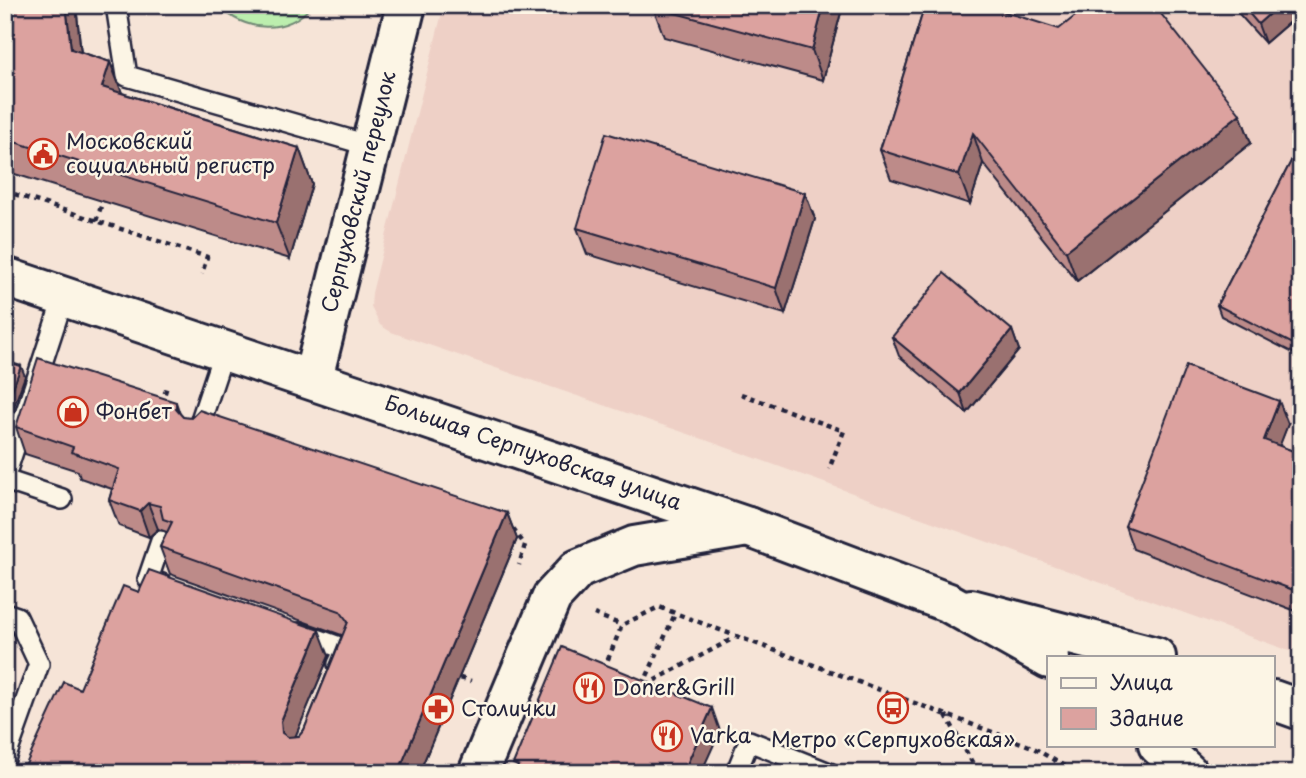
<svg xmlns="http://www.w3.org/2000/svg" width="1306" height="778" font-family="'Playpen Sans',sans-serif">
<style>
.built{fill:#eed0c6}
.green{fill:#bceeae;stroke:#6f8874;stroke-width:2}
.lines{fill:none;stroke-linecap:round;stroke-linejoin:round}
.lane-casing{stroke:#22223b;stroke-width:24}
.street-casing{stroke:#22223b;stroke-width:44}
.primary-casing{stroke:#22223b;stroke-width:44}
.path{stroke:#22223b;stroke-width:4.5;stroke-dasharray:5 5;stroke-linecap:butt}
.lane{stroke:#fcf5e5;stroke-width:19}
.street{stroke:#fcf5e5;stroke-width:38}
.primary{stroke:#fcf5e5;stroke-width:38}
.wall{fill:#bd8b89;stroke:#22223b;stroke-width:2}
.shaded-wall{fill:#9a716f;stroke:#22223b;stroke-width:2}
.building{fill:#dca29f;stroke:#22223b;stroke-width:2}
.labels{text-anchor:middle;stroke-width:5;stroke-linejoin:round;paint-order:stroke}
.poi-label{font-size:21px;fill:#22223b;stroke:#fcf5e5;text-anchor:start}
.street-label{font-size:21px;fill:#22223b;stroke:#fcf5e5}
</style>
<rect width="100%" height="100%" fill="#f6e4d7"/>
<filter id="ink" filterUnits="userSpaceOnUse"><feTurbulence type="fractalNoise" baseFrequency=".0143" numOctaves="2"/><feDisplacementMap in="SourceGraphic" scale="14" xChannelSelector="R" yChannelSelector="G"/><feConvolveMatrix kernelMatrix="1 2 1 2 8 2 1 2 1" color-interpolation-filters="sRGB"/></filter>
<g filter="url(#ink)">
<path class="built" d="M 444,5 L 1301,5 L 1301,655 L 700,438 L 391,332 L 380,325 L 371,307 L 372,293 Z"/>
<path class="green" d="M 219,5 L 312,5 C 289,35 243,33 219,5 Z"/>
<g class="lines">
<g class="lane-casing">
<path id="lane" d="M 116,5 L 127,76 L 371,146
M 197,432 L 225,348
M 5,476 L 64,296
M 5,480 L 62,499
M 161,541 L 148,579 L 162,584
M 5,613 L 17,617 L 39,664 L 5,759
M 300,633 L 345,649 L 338,664
M 736,773 L 749,741 L 829,773"/>
</g>
<g class="street-casing">
<path id="street" d="M 313,378 L 406,5
M 971,609 L 1156,657
M 1273,700 L 1301,710
M 478,773 L 552,597 L 578,569 L 634,546 L 748,527"/>
</g>
<g class="primary-casing">
<path id="primary" d="M 5,277 L 748,527 L 949,603 L 1049,659
M 1158,745 L 1188,773"/>
</g>
<path class="path" d="M 5,191 L 207,257 L 202,274
M 96,221 L 104,198
M 741,394 L 844,431 L 829,469
M 162,403 L 167,386
M 507,521 L 525,545 L 519,565
M 594,614 L 622,625
M 604,669 L 622,625 L 659,607 L 1032,747 L 1076,773
M 460,678 L 471,681
M 643,685 L 675,614
M 646,685 L 734,638
M 946,715 L 978,773"/>
<use href="#lane" class="lane"/>
<use href="#street" class="street"/>
<use href="#primary" class="primary"/>
</g>
<path class="wall" d="M 5,5 L 76,5 L 81,52 L 110,62 L 122,93 L 299,148 L 312,184 L 290,259 L 5,171 Z
M 491,5 L 533,5 L 521,12 Z
M 843,5 L 823,80 L 664,37 L 653,7 Z
M 925,5 L 1240,114 L 1251,143 L 1077,281 L 983,163 L 970,204 L 891,179 L 880,150 Z
M 1231,5 L 1301,5 L 1301,12 L 1265,43 Z
M 1301,142 L 1301,354 L 1299,356 L 1221,316 L 1217,305 Z
M 805,193 L 815,219 L 785,314 L 587,254 L 577,228 Z
M 1012,330 L 1019,350 L 967,413 L 899,356 L 892,337 Z
M 176,402 L 180,414 L 183,417 L 507,513 L 517,539 L 419,773 L 80,689 L 139,592 L 329,656 L 295,736 L 299,736 L 304,730 L 342,635 L 170,574 L 160,547 L 167,532 L 158,529 L 149,537 L 119,526 L 109,500 L 112,489 L 80,478 L 78,471 L 25,454 L 16,427 Z
M 1288,424 L 1279,446 L 1301,454 L 1301,613 L 1133,549 L 1125,526 Z"/>
<path class="shaded-wall" d="M 66,5 L 76,5 L 84,85 L 71,49 Z
M 824,5 L 843,5 L 823,80 L 812,50 Z
M 1279,5 L 1301,5 L 1301,12 L 1265,43 L 1258,24 Z
M 110,62 L 124,98 L 102,87 Z
M 1240,114 L 1251,143 L 1077,281 L 1066,251 Z
M 973,133 L 983,163 L 970,204 L 959,175 Z
M 299,148 L 312,184 L 290,259 L 276,223 Z
M 805,193 L 815,219 L 785,314 L 776,288 Z
M 1012,330 L 1019,350 L 967,413 L 960,393 Z
M 1301,335 L 1301,354 L 1299,356 L 1295,345 Z
M 21,366 L 25,376 L 5,431 L 5,409 Z
M 1279,401 L 1288,424 L 1273,463 L 1264,440 Z
M 1301,489 L 1301,518 L 1295,503 Z
M 148,503 L 158,529 L 149,537 L 140,511 Z
M 507,513 L 517,539 L 419,773 L 398,773 Z
M 319,630 L 329,656 L 291,747 L 282,733 L 281,721 Z
M 712,708 L 720,731 L 701,773 L 683,773 Z"/>
<path class="building" d="M 5,5 L 66,5 L 71,49 L 110,62 L 102,87 L 299,148 L 276,223 L 5,139 Z
M 654,5 L 824,5 L 812,50 L 653,7 Z
M 925,5 L 983,5 L 1059,29 L 1089,5 L 1154,5 L 1240,114 L 1066,251 L 973,133 L 959,175 L 880,150 Z
M 1242,5 L 1279,5 L 1258,24 Z
M 606,133 L 805,193 L 776,288 L 577,228 Z
M 1301,142 L 1301,335 L 1295,345 L 1217,305 Z
M 944,273 L 1012,330 L 960,393 L 892,337 Z
M 38,358 L 176,402 L 176,409 L 183,417 L 191,418 L 199,410 L 507,513 L 398,773 L 22,773 L 64,682 L 80,689 L 123,586 L 139,592 L 149,570 L 319,630 L 281,721 L 282,733 L 288,737 L 299,736 L 304,730 L 348,622 L 340,611 L 160,547 L 172,522 L 163,519 L 160,506 L 148,503 L 140,511 L 109,500 L 119,469 L 71,452 L 73,447 L 16,427 Z
M 5,361 L 21,366 L 5,409 Z
M 1186,366 L 1279,401 L 1264,440 L 1301,454 L 1301,489 L 1295,503 L 1301,505 L 1301,593 L 1125,526 Z
M 562,647 L 712,708 L 683,773 L 515,773 L 518,766 L 513,764 Z"/>
</g>
<defs>
<g id="civic-ring" transform="scale(1.575)"><circle r="9.5" fill="#fcf5e5" stroke="#c8321e" stroke-width="1.5"/><path d="M-.6-6.5H3V-4.5H.6V-3L4-1V1h2V6H-6V1h2V-1L-.6-3ZM-1.2 2.5V6h2.4V2.5Z" fill="#c8321e"/></g>
<g id="shop-ring" transform="scale(1.575)"><circle r="9.5" fill="#fcf5e5" stroke="#c8321e" stroke-width="1.5"/><path d="M-5-2.5h2.3a2.7 3.5 0 0 1 5.4 0H5L5.5 6h-11ZM-1.5-2.5h3a1.5 2.3 0 0 0-3 0Z" fill="#c8321e"/></g>
<g id="restaurant-ring" transform="scale(1.575)"><circle r="9.5" fill="#fcf5e5" stroke="#c8321e" stroke-width="1.5"/><path d="M-5-6h1v4h1v-4h1v4h1v-4h1v5L-1.5 .5V6h-2V.5L-5-1ZM5-6V6H3V1.5H1.5Q1.5-4 5-6Z" fill="#c8321e"/></g>
<g id="bus-ring" transform="scale(1.575)"><circle r="9.5" fill="#fcf5e5" stroke="#c8321e" stroke-width="1.5"/><path d="M-5-6H5V4H4V6H2V4H-2V6H-4V4H-5ZM-3.5-4V0h7V-4ZM-3.5 1.2v1.5H-2V1.2ZM2 1.2v1.5H3.5V1.2Z" fill="#c8321e"/></g>
<g id="pharmacy-ring" transform="scale(1.575)"><circle r="9.5" fill="#fcf5e5" stroke="#c8321e" stroke-width="1.5"/><path d="M-2-6h4v4h4v4h-4v4h-4v-4h-4v-4h4Z" fill="#c8321e"/></g>
</defs>
<g fill-rule="evenodd">
<use href="#civic-ring" x="43" y="154"/>
<use href="#shop-ring" x="73" y="412"/>
<use href="#restaurant-ring" x="589" y="688"/>
<use href="#bus-ring" x="893" y="708"/>
<use href="#pharmacy-ring" x="438" y="709"/>
<use href="#restaurant-ring" x="667" y="736"/>
</g>
<g class="labels">
<g class="poi-label">
<text x="66" y="149">Московский<tspan x="66" dy="24">социальный регистр</tspan></text>
<text x="96" y="419">Фонбет</text>
<text x="612" y="695">Doner&amp;Grill</text>
<text x="461" y="716">Столички</text>
<text x="690" y="743">Varka</text>
<text x="893" y="747" text-anchor="middle">Метро «Серпуховская»</text>
</g>
<g class="street-label">
<text transform="translate(359 192) rotate(-76)" y="7">Серпуховский переулок</text>
<text transform="translate(533 453) rotate(19)" y="7">Большая Серпуховская улица</text>
</g>
</g>
<rect width="1306" height="778" fill="none" stroke="#fcf5e5" stroke-width="28"/>
<rect x="14" y="14" width="1278" height="750" fill="none" stroke="#22223b" stroke-width="2.5" filter="url(#ink)"/>
<rect x="1047" y="656" width="228" height="91" fill="#fcf5e5" stroke="#a5a1a1" stroke-width="2"/>
<rect x="1061" y="678" width="35" height="10" fill="#fcf5e5" stroke="#a5a1a1" stroke-width="2"/>
<text x="1110" y="690" font-size="21" fill="#22223b">Улица</text>
<rect x="1061" y="708" width="35" height="21" fill="#dca29f" stroke="#a5a1a1" stroke-width="2"/>
<text x="1110" y="726" font-size="21" fill="#22223b">Здание</text>
</svg>
